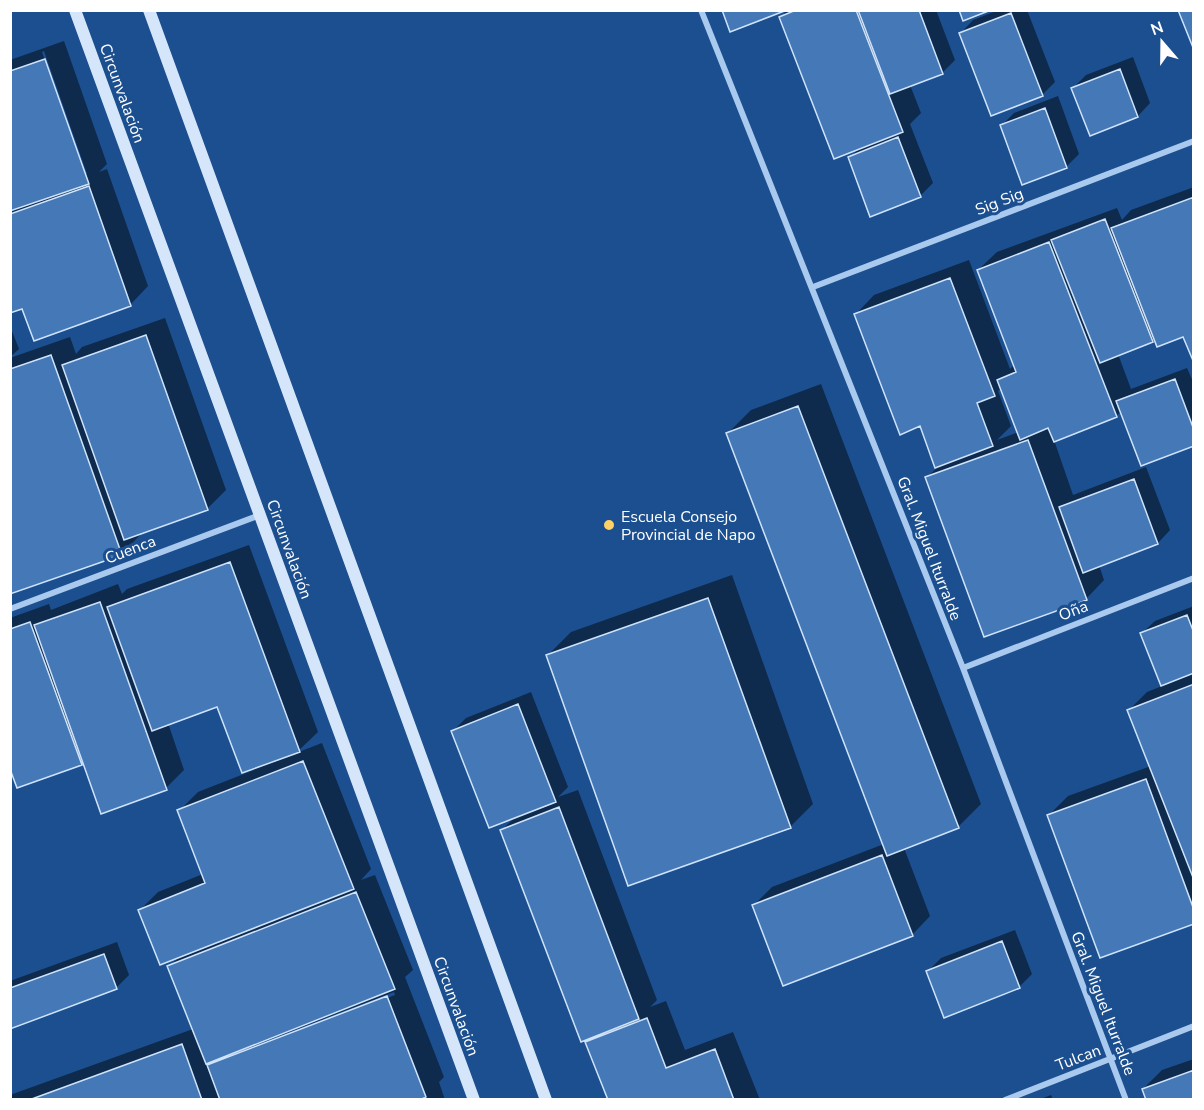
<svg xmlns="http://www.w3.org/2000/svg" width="1204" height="1110" font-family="'Nunito Sans',sans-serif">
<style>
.shadow{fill:#0007;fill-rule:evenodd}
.building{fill:#4478b7;stroke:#cfe3fa;stroke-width:1.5}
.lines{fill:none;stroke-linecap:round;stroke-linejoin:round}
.minor{stroke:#a9c9ee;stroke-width:6}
.secondary{stroke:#d6e6fa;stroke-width:12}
.poi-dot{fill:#ffd166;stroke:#1b4f8f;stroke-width:2}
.labels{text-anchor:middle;stroke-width:6;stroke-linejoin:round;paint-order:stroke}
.street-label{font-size:16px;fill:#fff;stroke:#1b4f8f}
.poi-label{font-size:16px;fill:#fff;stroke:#1b4f8f;text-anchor:start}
</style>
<rect width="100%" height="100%" fill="#1b4f8f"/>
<path class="shadow" d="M 787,10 L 936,10 L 955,60 L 942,73 L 910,85 L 921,113 L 910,124 L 933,183 L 920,196 L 850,158 L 859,148 L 781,17 Z
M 999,10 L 1027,10 L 1055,82 L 1042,95 L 961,33 L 973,20 Z
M 64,41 L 107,164 L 99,172 L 107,169 L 148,286 L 130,305 L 23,307 L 10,311 L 10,60 ZM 44,51 L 87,174 L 84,174 L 42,52 Z
M 1133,57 L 1150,103 L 1138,116 L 1073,88 L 1086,75 Z
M 1058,96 L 1079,154 L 1066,167 L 1001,126 L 1014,113 Z
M 1194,187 L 1194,359 L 1184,335 L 1155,338 L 1118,354 L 1131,389 L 1187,368 L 1194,384 L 1194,444 L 1122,411 L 1116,416 L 1054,440 L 1073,495 L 1146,467 L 1170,530 L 1158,543 L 1099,565 L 1104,580 L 1086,599 L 927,477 L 937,468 L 921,424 L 856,314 L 874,295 L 969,260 L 1010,369 L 1015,364 L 978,270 L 997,252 L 1117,208 L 1122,220 L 1131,210 ZM 1001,388 L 1019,432 L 997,440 L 1011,426 L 998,391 Z
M 165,318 L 226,490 L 207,509 L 139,533 L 140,535 L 122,554 L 10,593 L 10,358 L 70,337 L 76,354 L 82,347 Z
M 10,326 L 19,349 L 10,357 Z
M 821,384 L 981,804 L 958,827 L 904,848 L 930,916 L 912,935 L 754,905 L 772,887 L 884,844 L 728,433 L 751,410 Z
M 249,545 L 318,732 L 296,753 L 322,743 L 371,869 L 361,880 L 375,875 L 413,970 L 405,977 L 444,1077 L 439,1082 L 445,1100 L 10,1100 L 10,1095 L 193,1029 L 169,967 L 180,956 L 140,910 L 158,892 L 203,874 L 179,811 L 198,792 L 254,770 L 218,705 L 168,723 L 184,770 L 166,788 L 84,763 L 18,786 L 10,764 L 10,618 L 49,604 L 51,610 L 118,584 L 122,594 L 127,589 ZM 394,992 L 395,995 L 229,1058 L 229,1055 Z
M 732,575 L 813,804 L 790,827 L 548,655 L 571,632 Z
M 1194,606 L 1194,922 L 1049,815 L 1068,796 L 1151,766 L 1129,710 L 1147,692 L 1162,686 L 1142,633 L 1155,621 Z
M 531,692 L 568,787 L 558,797 L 578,790 L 657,1000 L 650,1007 L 666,1001 L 685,1050 L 733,1032 L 760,1100 L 609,1100 L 587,1043 L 595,1034 L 502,830 L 517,815 L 453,731 L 466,718 Z
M 1015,930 L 1032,974 L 1019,987 L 928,971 L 941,958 Z
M 117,942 L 129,975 L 116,988 L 10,1027 L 10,981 Z
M 1194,1059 L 1194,1100 L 1143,1089 L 1162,1070 Z
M 1051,1095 L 1053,1100 L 1038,1100 Z"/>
<path class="building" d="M 722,10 L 787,10 L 730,32 Z
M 796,10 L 856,10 L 903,132 L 834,159 L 779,17 Z
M 858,10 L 919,10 L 943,74 L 890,94 Z
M 959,10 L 991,10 L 963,21 Z
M 1178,10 L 1194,10 L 1194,50 Z
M 1011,13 L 1043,96 L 991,116 L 959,33 Z
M 45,59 L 89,184 L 10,211 L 10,71 Z
M 1120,69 L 1138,117 L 1090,136 L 1071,88 Z
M 1045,108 L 1067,168 L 1022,185 L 1000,125 Z
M 898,137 L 921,197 L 870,217 L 848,157 Z
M 89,186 L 131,306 L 34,341 L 22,309 L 10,313 L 10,214 Z
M 1194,197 L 1194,363 L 1183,337 L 1157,347 L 1111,228 Z
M 1105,219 L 1153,342 L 1100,363 L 1051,240 Z
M 1049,242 L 1117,417 L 1054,442 L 1048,428 L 1020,440 L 997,380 L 1016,372 L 977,270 Z
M 950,278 L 995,396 L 977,403 L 993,446 L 935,468 L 920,426 L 900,435 L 854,314 Z
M 146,335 L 208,510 L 124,540 L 62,365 Z
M 51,355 L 122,555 L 10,594 L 10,369 Z
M 1175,379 L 1194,430 L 1194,446 L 1141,466 L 1116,401 Z
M 798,406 L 959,828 L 887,856 L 726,433 Z
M 1028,440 L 1087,600 L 984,637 L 925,477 Z
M 1134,479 L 1158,544 L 1083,573 L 1059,507 Z
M 230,562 L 300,752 L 242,773 L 217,707 L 152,731 L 107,607 Z
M 708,598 L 791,828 L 628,886 L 546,655 Z
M 100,602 L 167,790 L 101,814 L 34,625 Z
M 1187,615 L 1194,633 L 1194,673 L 1161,686 L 1140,633 Z
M 30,622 L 82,765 L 17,788 L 10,769 L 10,629 Z
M 1194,684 L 1194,880 L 1127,710 Z
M 518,704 L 556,802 L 489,828 L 451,731 Z
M 303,761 L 354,889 L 160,965 L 138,910 L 205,883 L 177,810 Z
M 1146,779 L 1194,910 L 1194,924 L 1100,958 L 1047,815 Z
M 559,807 L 639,1019 L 581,1042 L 500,830 Z
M 882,855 L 913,936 L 783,986 L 752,905 Z
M 356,892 L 395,989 L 206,1064 L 167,966 Z
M 1002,941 L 1020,988 L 944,1018 L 926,971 Z
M 104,954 L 117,989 L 10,1029 L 10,988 Z
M 387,996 L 426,1097 L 420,1100 L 220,1100 L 207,1065 Z
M 647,1018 L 666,1068 L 715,1049 L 734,1100 L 608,1100 L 585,1042 Z
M 182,1044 L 202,1100 L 29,1100 Z
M 1194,1070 L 1194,1100 L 1146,1100 L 1142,1089 Z"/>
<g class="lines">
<path class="minor" d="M 701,10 L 963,668 L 1126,1100
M 813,287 L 1194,141
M 10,609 L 260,515
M 963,668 L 1194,578
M 1005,1100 L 1194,1026"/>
<path class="secondary" d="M 75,10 L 474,1100
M 149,10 L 546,1100"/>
</g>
<circle class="poi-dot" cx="609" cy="525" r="6"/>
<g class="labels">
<g class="street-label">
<text transform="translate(123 93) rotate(70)" y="6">Circunvalación</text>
<text transform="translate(999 201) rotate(-21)" y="6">Sig Sig</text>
<text transform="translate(930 548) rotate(69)" y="6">Gral. Miguel Iturralde</text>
<text transform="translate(130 549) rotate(-21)" y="6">Cuenca</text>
<text transform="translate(290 549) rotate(70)" y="6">Circunvalación</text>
<text transform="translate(1073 610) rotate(-21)" y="6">Oña</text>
<text transform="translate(1104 1003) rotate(69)" y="6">Gral. Miguel Iturralde</text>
<text transform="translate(457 1006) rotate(70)" y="6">Circunvalación</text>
<text transform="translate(1078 1057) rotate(-21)" y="6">Tulcan</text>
</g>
<g class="poi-label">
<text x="621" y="522">Escuela Consejo<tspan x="621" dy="18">Provincial de Napo</tspan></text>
</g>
</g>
<rect width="1204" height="1110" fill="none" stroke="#ffffff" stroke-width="24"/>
<g transform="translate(1162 42) rotate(340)" stroke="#1b4f8f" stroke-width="4.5" paint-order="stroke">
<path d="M0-4.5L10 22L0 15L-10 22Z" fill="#ffffff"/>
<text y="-9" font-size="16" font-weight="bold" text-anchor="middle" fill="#ffffff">N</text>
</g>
</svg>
